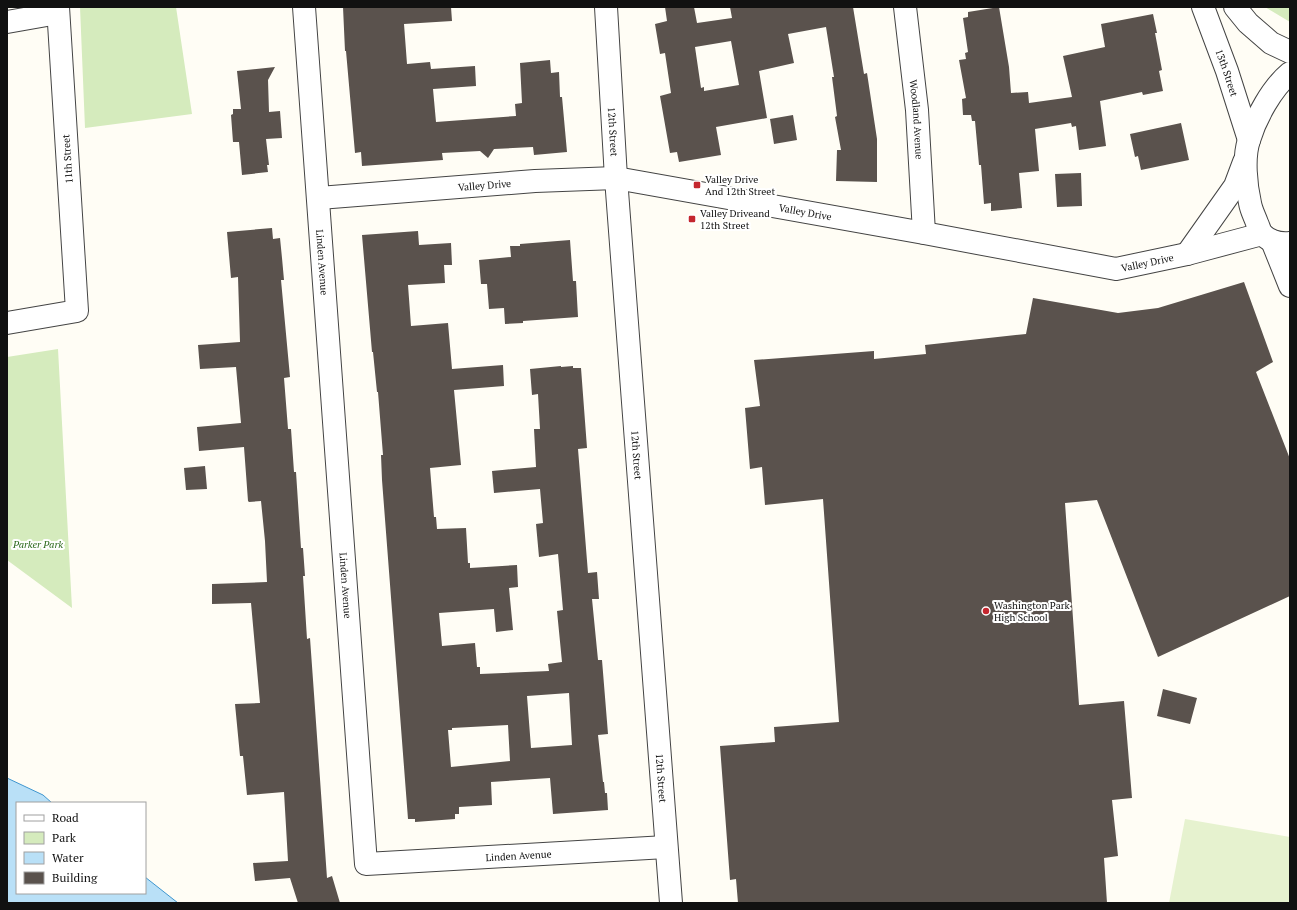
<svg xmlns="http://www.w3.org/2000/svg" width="1297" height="910" font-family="'PT Serif',serif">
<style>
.green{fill:#d5ebbd}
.pitch{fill:#e6f2cf}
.water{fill:#b9e0f7;stroke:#3f96cf}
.building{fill:#5a524d;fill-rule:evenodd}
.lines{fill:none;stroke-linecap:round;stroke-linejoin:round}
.minor-casing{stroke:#444;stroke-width:24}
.tertiary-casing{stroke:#444;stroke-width:24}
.minor{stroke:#fff;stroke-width:22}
.tertiary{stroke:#fff;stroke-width:22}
.poi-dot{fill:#c4262e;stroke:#fff;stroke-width:1.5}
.labels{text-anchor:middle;stroke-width:4;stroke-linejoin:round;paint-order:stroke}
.street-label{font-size:10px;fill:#111;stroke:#fff}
.poi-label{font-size:10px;fill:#111;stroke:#fff;text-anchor:start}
.park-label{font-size:10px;font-style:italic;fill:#2f6b1f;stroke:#fff}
</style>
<rect width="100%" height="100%" fill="#fffdf5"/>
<path class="green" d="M 80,7 L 176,7 L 192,114 L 85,128 Z
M 1265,7 L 1290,7 L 1290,22 Z
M 58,349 L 72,608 L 7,560 L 7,357 Z"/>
<path class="pitch" d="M 1185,819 L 1290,837 L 1290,903 L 1169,903 Z"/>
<path class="water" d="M 7,778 L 43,795 L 52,803 L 17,803 L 17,893 L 145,893 L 145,877 L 178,903 L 7,903 Z"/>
<path class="building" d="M 343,7 L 451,7 L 452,21 L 404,24 L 407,64 L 430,62 L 431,69 L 475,66 L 476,86 L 433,89 L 436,122 L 516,116 L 515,104 L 522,103 L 520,63 L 550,60 L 551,73 L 559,72 L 560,97 L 562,97 L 567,152 L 534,155 L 533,147 L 494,149 L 488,158 L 480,151 L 442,153 L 443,160 L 362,166 L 361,152 L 355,153 L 346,51 L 345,51 Z
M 665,7 L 694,7 L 697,23 L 732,18 L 730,7 L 853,7 L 864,74 L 867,73 L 877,139 L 877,182 L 836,181 L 837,150 L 841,150 L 835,117 L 837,116 L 832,77 L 834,77 L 826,27 L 788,34 L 794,63 L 759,71 L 767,118 L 716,127 L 721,155 L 679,162 L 677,152 L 670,153 L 660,96 L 671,93 L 665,53 L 660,54 L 655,24 L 667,21 ZM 731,41 L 739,85 L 704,91 L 704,87 L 701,88 L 695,47 Z
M 999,7 L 1009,67 L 1011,93 L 1028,92 L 1029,103 L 1072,97 L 1063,56 L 1105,47 L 1101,24 L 1153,14 L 1157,33 L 1155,33 L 1162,70 L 1159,71 L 1163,91 L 1143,95 L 1142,92 L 1100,101 L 1106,146 L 1079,150 L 1076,126 L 1072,127 L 1071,123 L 1035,129 L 1039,171 L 1019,173 L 1022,208 L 991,211 L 991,203 L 984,204 L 981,165 L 979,165 L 975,121 L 972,121 L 971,115 L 963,115 L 962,99 L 966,98 L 959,60 L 966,59 L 965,53 L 968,52 L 963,18 L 968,17 L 968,12 Z
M 275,67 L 268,80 L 269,112 L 280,111 L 282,138 L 266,139 L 269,165 L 267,165 L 268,172 L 242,175 L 239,142 L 233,142 L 231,115 L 233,114 L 233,109 L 241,109 L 237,71 Z
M 793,115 L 797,140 L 774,144 L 770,119 Z
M 1181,123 L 1189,160 L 1141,170 L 1138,156 L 1135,157 L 1130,134 Z
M 1081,173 L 1082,206 L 1057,207 L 1055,174 Z
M 272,228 L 273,239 L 280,238 L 282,258 L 284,280 L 281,280 L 290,377 L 284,378 L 288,429 L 291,429 L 294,472 L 296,472 L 301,548 L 303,548 L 305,576 L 303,576 L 307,639 L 310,638 L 314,694 L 327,878 L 332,876 L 340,903 L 298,903 L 290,878 L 255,881 L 253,863 L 288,861 L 284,792 L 247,795 L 243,756 L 240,756 L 235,704 L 260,703 L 251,603 L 212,604 L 212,584 L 267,582 L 265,541 L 261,501 L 249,502 L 248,501 L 244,447 L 199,451 L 197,427 L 241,423 L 236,367 L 200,369 L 198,345 L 240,342 L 238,277 L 231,278 L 227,232 Z
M 418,231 L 419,245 L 451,243 L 452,265 L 444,265 L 445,283 L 408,285 L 411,326 L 448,323 L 452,369 L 503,365 L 504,386 L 454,390 L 461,465 L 430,468 L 434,517 L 436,517 L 437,529 L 466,528 L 468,563 L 470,563 L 470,568 L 517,565 L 518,587 L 509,588 L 513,630 L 496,632 L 494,609 L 439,613 L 442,646 L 475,643 L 477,667 L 480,667 L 480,674 L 549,671 L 548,664 L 562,662 L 557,611 L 563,610 L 558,554 L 539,557 L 536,524 L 543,523 L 540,489 L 494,493 L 492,471 L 536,467 L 534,429 L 540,429 L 538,394 L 532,395 L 530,369 L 561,366 L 561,367 L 573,366 L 573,368 L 581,368 L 587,448 L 578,449 L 588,573 L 597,572 L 599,599 L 592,599 L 598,660 L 602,660 L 608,734 L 598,735 L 603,782 L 604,782 L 605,793 L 607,793 L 608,810 L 553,814 L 550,778 L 491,782 L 492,805 L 459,807 L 459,814 L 455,814 L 455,819 L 415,822 L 415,819 L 408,819 L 382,480 L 381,455 L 383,455 L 378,392 L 377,392 L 373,352 L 372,352 L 362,235 ZM 569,693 L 572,745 L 531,748 L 527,696 ZM 508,725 L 510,761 L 451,767 L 448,730 L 452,730 L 452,728 Z
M 570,240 L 573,281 L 576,281 L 578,317 L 523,321 L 523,323 L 505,324 L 504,308 L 489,309 L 487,284 L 481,284 L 479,260 L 511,257 L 510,246 L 520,246 L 520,244 Z
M 1244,282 L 1273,362 L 1256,372 L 1290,459 L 1290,596 L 1158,657 L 1097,500 L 1065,503 L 1079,705 L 1124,701 L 1132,798 L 1112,800 L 1118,856 L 1104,858 L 1107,903 L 738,903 L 736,879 L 730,880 L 720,746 L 775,742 L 774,727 L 839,722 L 823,499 L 765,505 L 762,467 L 750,469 L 745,408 L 760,406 L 754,360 L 874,351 L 874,359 L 926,354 L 925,345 L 1026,334 L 1033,298 L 1118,313 L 1158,308 Z
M 205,466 L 207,489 L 186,490 L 184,468 Z
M 1163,689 L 1197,698 L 1190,724 L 1157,716 Z"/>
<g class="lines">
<g class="minor-casing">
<g id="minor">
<path id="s1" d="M 304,7 L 366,864 L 666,847"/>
<path id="s2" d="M 905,7 L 917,110 L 924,233"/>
<path id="s3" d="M 1203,7 L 1227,71 L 1249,140"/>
<path d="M 1235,7 L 1248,23 L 1271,43 L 1290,52"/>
<path d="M 7,22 L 58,13"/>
<path d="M 1290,73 C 1272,88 1256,117 1249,140 C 1243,158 1246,185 1250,203 C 1251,210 1255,217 1257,223 C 1259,227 1260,232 1262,234 C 1270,242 1280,244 1290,243"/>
<path id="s4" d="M 319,198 L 535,181 L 616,178 L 924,233 L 1116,269 L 1187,254 L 1262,234"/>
<path d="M 1272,241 L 1290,286"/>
<path d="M 1187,254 L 1235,186 L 1244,162"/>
<path d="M 7,323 L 77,311 L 58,7"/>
</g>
</g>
<g class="tertiary-casing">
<g id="tertiary">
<path id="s5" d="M 606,7 L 616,178 L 671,903"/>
</g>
</g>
<use href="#minor" class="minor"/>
<use href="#tertiary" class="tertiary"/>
</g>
<g class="poi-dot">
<rect x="693" y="181" width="8" height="8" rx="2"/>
<rect x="688" y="215" width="8" height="8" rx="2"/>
<circle cx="986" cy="611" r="4"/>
</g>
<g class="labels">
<g class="street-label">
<text dy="4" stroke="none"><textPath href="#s3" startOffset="70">13th Street</textPath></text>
<text dy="4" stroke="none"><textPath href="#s2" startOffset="113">Woodland Avenue</textPath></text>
<text dy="4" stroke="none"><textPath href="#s5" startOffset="125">12th Street</textPath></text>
<text transform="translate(67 159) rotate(-94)" y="4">11th Street</text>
<text dy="4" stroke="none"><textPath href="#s4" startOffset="166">Valley Drive</textPath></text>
<text dy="4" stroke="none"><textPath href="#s4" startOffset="490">Valley Drive</textPath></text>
<text dy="4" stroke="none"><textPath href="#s1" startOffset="256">Linden Avenue</textPath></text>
<text dy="4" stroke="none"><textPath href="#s4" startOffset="838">Valley Drive</textPath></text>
<text dy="4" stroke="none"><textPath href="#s5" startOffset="449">12th Street</textPath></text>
<text dy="4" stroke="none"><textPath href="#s1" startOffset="580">Linden Avenue</textPath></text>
<text dy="4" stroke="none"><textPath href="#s5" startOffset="773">12th Street</textPath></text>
<text dy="4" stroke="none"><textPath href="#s1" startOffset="1012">Linden Avenue</textPath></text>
</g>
<g class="poi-label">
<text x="705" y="183">Valley Drive<tspan x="705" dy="12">And 12th Street</tspan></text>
<text x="700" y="217">Valley Driveand<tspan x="700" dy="12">12th Street</tspan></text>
<text x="994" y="609">Washington Park<tspan x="994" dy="12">High School</tspan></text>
</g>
<g class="park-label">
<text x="38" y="548">Parker Park</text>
</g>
</g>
<rect width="1297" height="910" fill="none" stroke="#111111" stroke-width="16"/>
<rect x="16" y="802" width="130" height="92" fill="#ffffff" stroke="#a0a0a0"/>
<rect x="24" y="815" width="20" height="6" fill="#ffffff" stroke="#a0a0a0"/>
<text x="52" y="822" font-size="12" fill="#111111">Road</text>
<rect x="24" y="832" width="20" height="12" fill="#d5ebbd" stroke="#a0a0a0"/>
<text x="52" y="842" font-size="12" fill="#111111">Park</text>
<rect x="24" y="852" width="20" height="12" fill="#b9e0f7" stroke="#a0a0a0"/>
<text x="52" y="862" font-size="12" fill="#111111">Water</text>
<rect x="24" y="872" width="20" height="12" fill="#5a524d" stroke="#a0a0a0"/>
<text x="52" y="882" font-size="12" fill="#111111">Building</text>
</svg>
